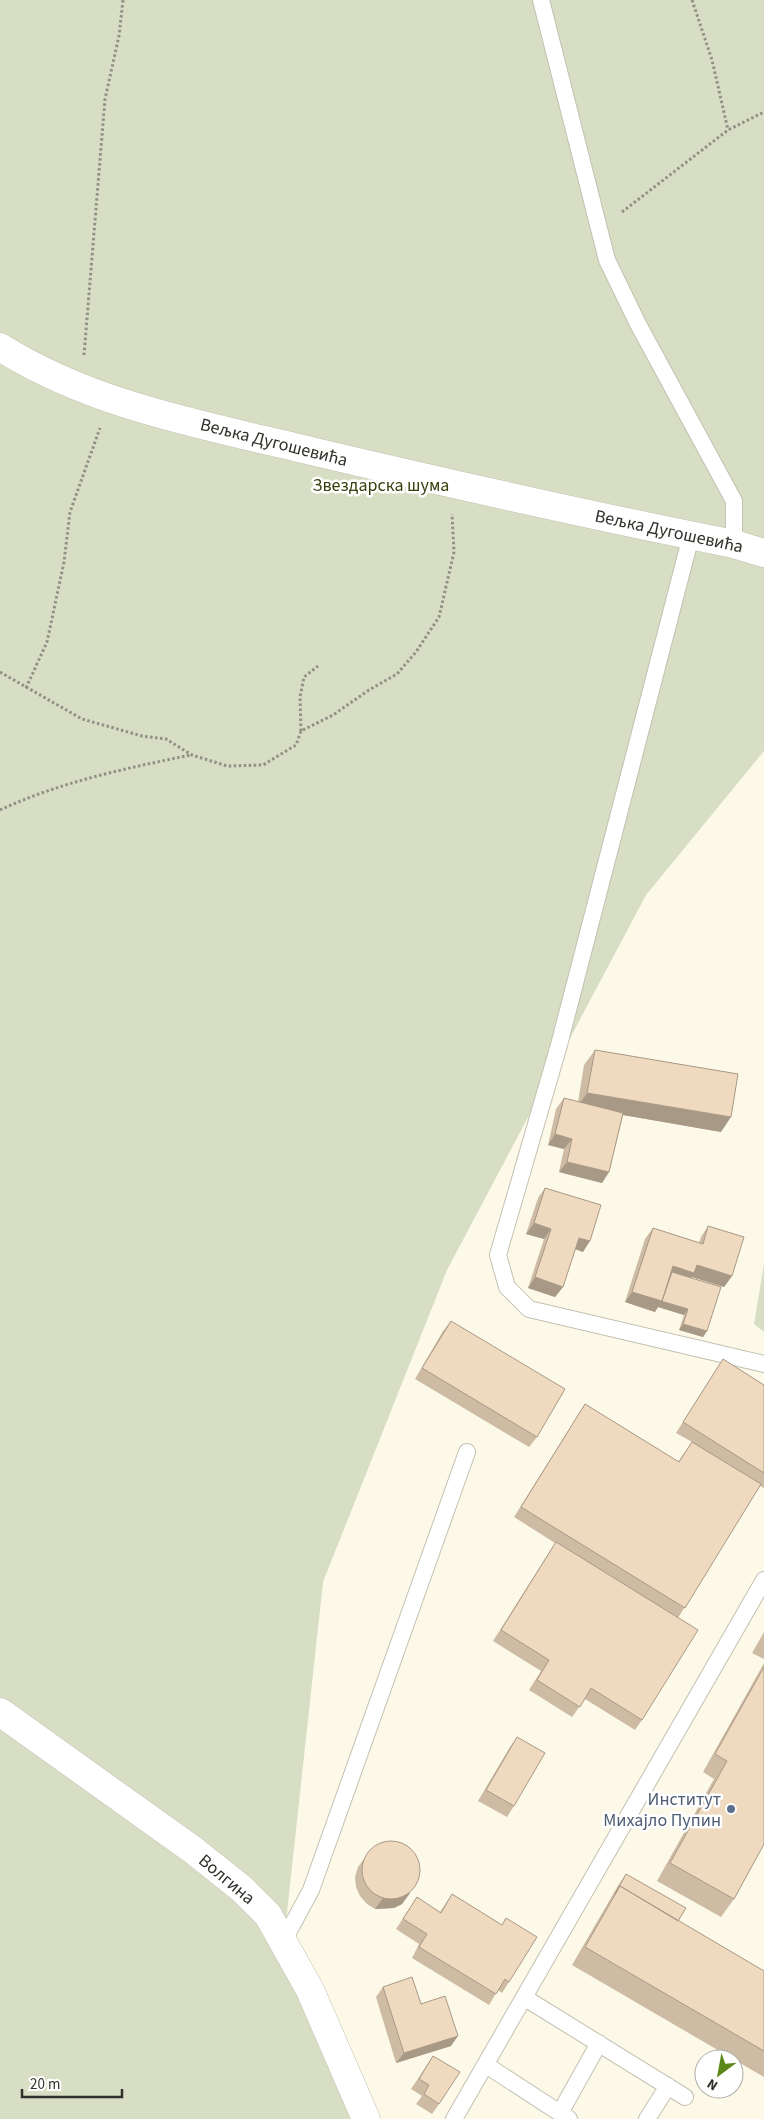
<svg xmlns="http://www.w3.org/2000/svg" width="764" height="2119" font-family="'Source Sans 3',sans-serif">
<style>
.green{fill:#d7dec4}
.lines{fill:none;stroke-linecap:round;stroke-linejoin:round}
.service-casing{stroke:#c3c1b2;stroke-width:18}
.minor-casing{stroke:#c3c1b2;stroke-width:29}
.tertiary-casing{stroke:#c3c1b2;stroke-width:29}
.path{stroke:#929085;stroke-width:3;stroke-dasharray:2.5 2.5;stroke-linecap:butt}
.service{stroke:#fff;stroke-width:16}
.minor{stroke:#fff;stroke-width:28}
.tertiary{stroke:#fff;stroke-width:28}
.wall{fill:#cebba4}
.shaded-wall{fill:#a89986}
.building{fill:#f0dabf;stroke:#a89986}
.service-dot{fill:#5c6f8a;stroke:#fff;stroke-width:2}
.labels{text-anchor:middle;stroke-width:5;stroke-linejoin:round;paint-order:stroke}
.street-label{font-size:18px;fill:#31302a;stroke:#fff}
.park-label{font-size:18px;fill:#38410d;stroke:#fff}
.service-label{font-size:18px;fill:#4e5e75;stroke:#fff;text-anchor:end}
</style>
<rect width="100%" height="100%" fill="#fcf9e9"/>
<path class="green" d="M 0,0 L 764,0 L 764,751 L 646,895 L 447,1270 L 323,1582 L 284,1940 L 366,2119 L 0,2119 Z
M 764,1264 L 764,1332 L 754,1324 Z"/>
<g class="lines">
<g class="service-casing">
<path id="service" d="M 541,0 L 607,260 L 638,324 L 734,501 L 734,544
M 691,536 L 559,1045 L 498,1255 L 507,1287 L 529,1309 L 764,1364
M 284,1940 L 311,1890 L 467,1452
M 525,1998 L 685,2097
M 486,2065 L 569,2119
M 560,2113 L 599,2043
M 454,2119 L 764,1580
M 647,2119 L 668,2086"/>
</g>
<g class="minor-casing">
<path id="minor" d="M 0,347 C 94,406 204,425 311,451 C 451,484 592,516 734,544 L 764,553"/>
</g>
<g class="tertiary-casing">
<path id="tertiary" d="M 0,1712 L 193,1850 L 242,1889 L 268,1915 L 310,1990 L 366,2119"/>
</g>
<path class="path" d="M 692,0 L 712,60 L 728,130
M 622,212 L 728,130 L 764,112
M 84,355 L 105,99 L 119,36 L 123,0
M 0,672 L 82,719 L 142,736 L 166,739 L 192,755 L 227,766 L 263,765 L 296,745 L 301,731 L 333,715 L 369,690 L 397,674 L 416,652 L 439,617 L 454,552 L 452,514
M 26,688 L 47,642 L 64,562 L 70,512 L 100,428
M 301,731 L 300,697 L 304,677 L 318,666
M 0,810 C 60,782 127,768 191,755"/>
<use href="#service" class="service"/>
<use href="#minor" class="minor"/>
<use href="#tertiary" class="tertiary"/>
</g>
<path class="wall" d="M 595,1050 L 721,1132 L 623,1115 L 609,1172 L 602,1183 L 559,1172 L 564,1149 L 548,1145 L 556,1109 L 564,1098 L 578,1102 L 584,1065 Z
M 545,1188 L 583,1252 L 575,1249 L 563,1287 L 555,1297 L 528,1288 L 544,1239 L 526,1234 L 538,1198 Z
M 708,1226 L 732,1276 L 724,1287 L 692,1277 L 691,1278 L 707,1331 L 703,1337 L 679,1330 L 684,1315 L 658,1307 L 655,1312 L 625,1302 L 645,1239 L 653,1228 L 699,1243 L 701,1237 Z
M 451,1321 L 537,1437 L 529,1447 L 415,1379 L 443,1331 Z
M 723,1359 L 764,1385 L 764,1488 L 760,1486 L 678,1618 L 642,1720 L 635,1730 L 585,1699 L 572,1717 L 529,1690 L 541,1671 L 493,1641 L 555,1543 L 514,1517 L 578,1415 L 585,1404 L 678,1462 L 692,1442 L 676,1433 Z
M 764,1632 L 764,1659 L 752,1653 Z
M 764,1663 L 764,1844 L 734,1899 L 721,1917 L 657,1881 L 714,1779 L 703,1772 Z
M 517,1737 L 514,1806 L 507,1817 L 478,1801 L 510,1747 Z
M 371,1849 L 410,1893 L 402,1904 L 394,1908 L 375,1909 L 367,1904 L 360,1896 L 356,1887 L 355,1877 L 358,1867 Z
M 626,1874 L 678,1921 L 764,1971 L 764,2077 L 572,1965 L 619,1884 Z
M 452,1894 L 502,1925 L 506,1918 L 509,1982 L 502,1993 L 498,1990 L 489,2005 L 412,1958 L 419,1944 L 396,1929 L 417,1897 L 440,1912 Z
M 383,1987 L 421,2004 L 451,2046 L 396,2063 L 376,1997 Z
M 433,2056 L 439,2104 L 432,2114 L 416,2104 L 422,2096 L 411,2089 Z"/>
<path class="shaded-wall" d="M 587,1093 L 731,1117 L 721,1132 L 577,1107 Z
M 555,1134 L 572,1139 L 564,1149 L 548,1145 Z
M 567,1162 L 609,1172 L 602,1183 L 559,1172 Z
M 534,1223 L 551,1229 L 544,1239 L 526,1234 Z
M 579,1238 L 590,1241 L 583,1252 L 572,1248 Z
M 697,1265 L 732,1276 L 724,1287 L 692,1277 L 687,1284 L 668,1278 L 673,1266 Z
M 535,1277 L 563,1287 L 555,1297 L 528,1288 Z
M 632,1292 L 688,1309 L 684,1315 L 658,1307 L 655,1312 L 625,1302 Z
M 683,1324 L 707,1331 L 703,1337 L 679,1330 Z
M 410,1893 L 402,1904 L 394,1908 L 375,1909 L 383,1898 Z
M 458,2036 L 451,2046 L 396,2063 L 404,2053 Z"/>
<path class="building" d="M 595,1050 L 738,1074 L 731,1117 L 587,1093 Z
M 564,1098 L 623,1113 L 609,1172 L 567,1162 L 572,1139 L 555,1134 Z
M 545,1188 L 601,1205 L 590,1241 L 579,1238 L 563,1287 L 535,1277 L 551,1229 L 534,1223 Z
M 708,1226 L 744,1237 L 732,1276 L 697,1265 L 694,1273 L 673,1266 L 662,1301 L 632,1292 L 653,1228 L 703,1244 Z
M 672,1272 L 721,1287 L 707,1331 L 683,1324 L 688,1309 L 661,1301 L 662,1301 Z
M 451,1321 L 565,1389 L 537,1437 L 422,1368 Z
M 723,1359 L 764,1385 L 764,1473 L 683,1422 Z
M 585,1404 L 679,1462 L 692,1442 L 761,1484 L 685,1608 L 521,1507 Z
M 556,1542 L 698,1630 L 642,1720 L 591,1688 L 580,1707 L 537,1680 L 549,1660 L 501,1630 Z
M 764,1667 L 764,1844 L 734,1899 L 670,1863 L 727,1761 L 715,1754 Z
M 517,1737 L 545,1753 L 514,1806 L 486,1790 Z
M362 1870a29 29 0 1 1 58 0a29 29 0 1 1-58 0Z
M 626,1874 L 686,1908 L 678,1921 L 620,1886 L 615,1894 Z
M 620,1886 L 764,1971 L 764,2051 L 585,1947 Z
M 452,1894 L 502,1925 L 506,1918 L 537,1937 L 509,1982 L 505,1979 L 496,1994 L 419,1947 L 427,1934 L 403,1919 L 417,1897 L 441,1913 Z
M 412,1977 L 421,2004 L 445,1996 L 458,2036 L 404,2053 L 383,1987 Z
M 433,2056 L 460,2072 L 439,2104 L 424,2094 L 429,2085 L 419,2079 Z"/>
<circle class="service-dot" cx="731" cy="1809" r="5"/>
<g class="labels">
<g class="street-label">
<text transform="translate(274 442) rotate(14)" y="6">Вељка Дугошевића</text>
<text transform="translate(669 531) rotate(12)" y="6">Вељка Дугошевића</text>
<text transform="translate(227 1879) rotate(40)" y="6">Волгина</text>
</g>
<g class="park-label">
<text x="381" y="491">Звездарска шума</text>
</g>
<g class="service-label">
<text x="721" y="1805">Институт<tspan x="721" dy="21">Михајло Пупин</tspan></text>
</g>
</g>
<g transform="translate(719 2074) rotate(212)"><circle r="24" fill="#ffffff" stroke="#adacaa"/>
<path d="M0-4L9 19L0 12L-9 19Z" fill="#5b8818"/>
<text y="-8" font-size="14" font-weight="bold" text-anchor="middle" fill="#31302a">N</text>
</g>
<path d="M22 2089v8h100v-8" fill="none" stroke="#31302a" stroke-width="2.5"/>
<text x="30" y="2089" font-size="15" fill="#31302a" stroke="#ffffff" stroke-width="4" paint-order="stroke">20 m</text>
</svg>
